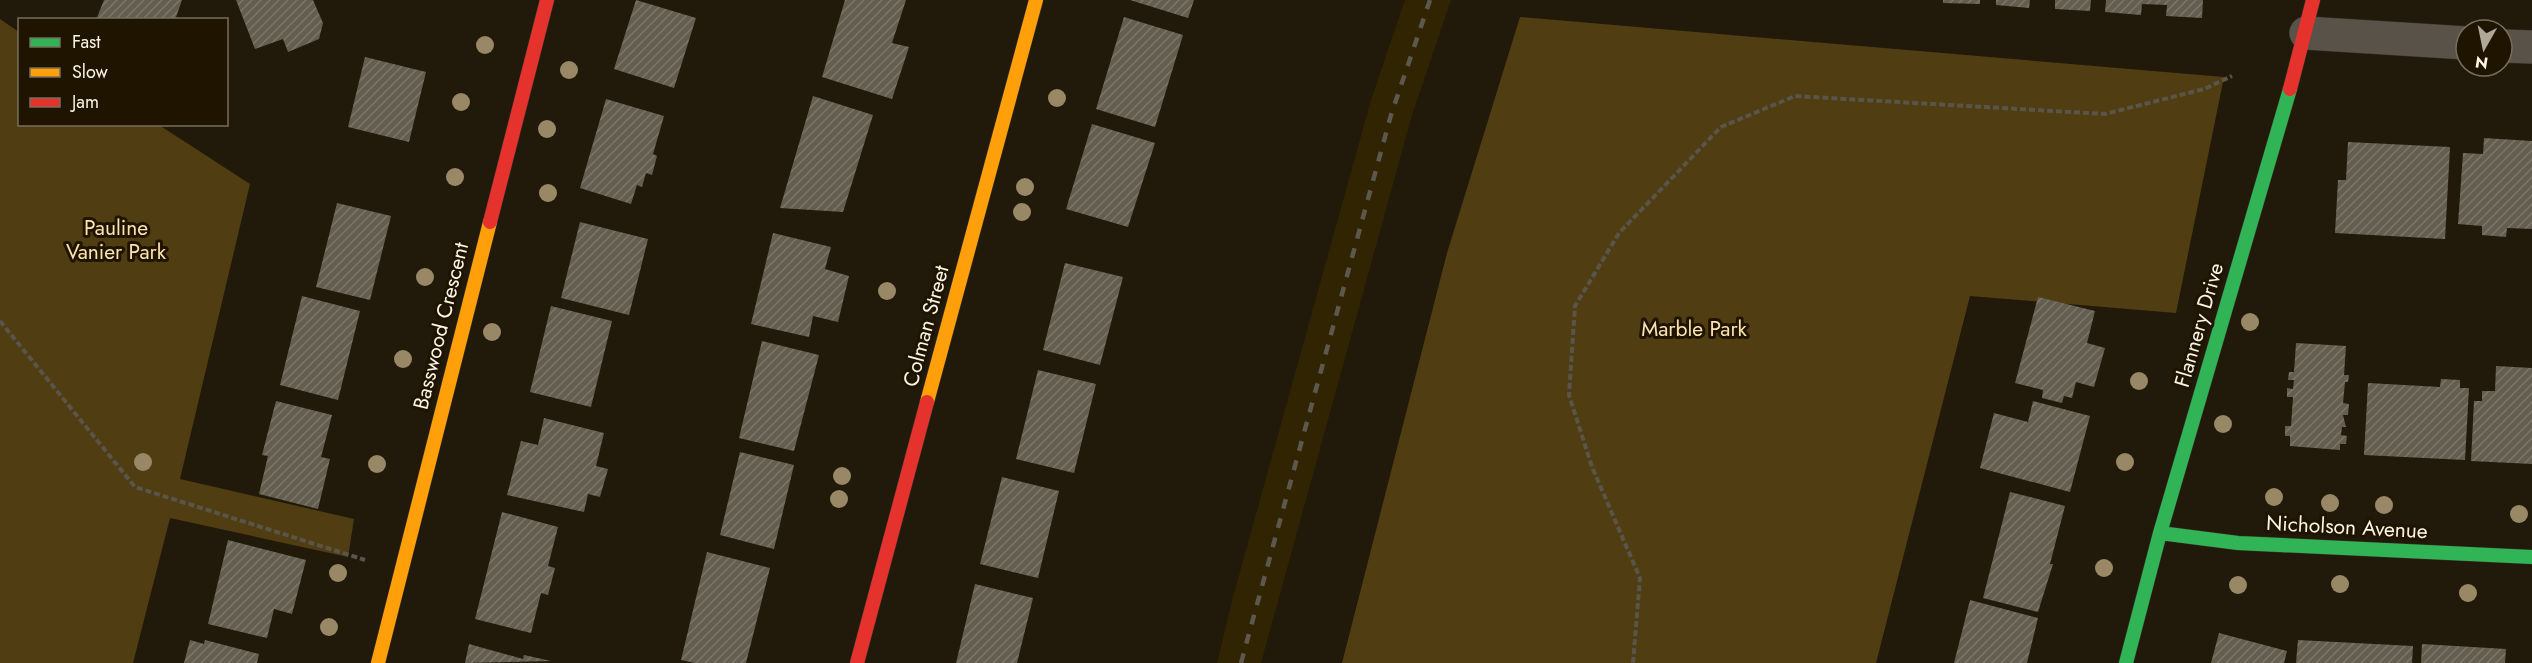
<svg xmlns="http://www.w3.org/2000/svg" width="2532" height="663" font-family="Jost,sans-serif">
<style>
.built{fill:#312402}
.park{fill:#503d12}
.building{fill:url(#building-hatch)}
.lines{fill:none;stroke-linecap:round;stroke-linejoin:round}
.street-casing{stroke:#3a342b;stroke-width:34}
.fast-casing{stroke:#3a342b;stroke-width:15}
.slow-casing{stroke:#3a342b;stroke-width:15}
.jam-casing{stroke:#3a342b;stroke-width:15}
.path{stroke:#5a554b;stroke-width:4;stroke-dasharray:6 3;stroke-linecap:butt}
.street{stroke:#595248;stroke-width:33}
.fast{stroke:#30b455;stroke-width:14}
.slow{stroke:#ff9f0a;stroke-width:14}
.jam{stroke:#e5322d;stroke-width:14}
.rail{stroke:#5d584e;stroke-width:4.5;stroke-dasharray:10 10;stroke-linecap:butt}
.tree{fill:#998865}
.labels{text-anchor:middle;stroke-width:6;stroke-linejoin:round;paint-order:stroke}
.park-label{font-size:21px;fill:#fbe2ae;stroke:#1f1400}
.street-label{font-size:21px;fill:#fcf4e4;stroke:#1f1400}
</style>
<defs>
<pattern id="building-hatch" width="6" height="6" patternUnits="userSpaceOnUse" patternTransform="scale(1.5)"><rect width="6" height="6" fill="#645e51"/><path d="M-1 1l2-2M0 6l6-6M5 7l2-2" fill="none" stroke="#7b766a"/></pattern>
</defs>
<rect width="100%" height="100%" fill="#211a0b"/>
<path class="built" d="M 1405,0 L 1451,0 L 1412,115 L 1261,663 L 1217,663 L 1233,597 L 1371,100 Z"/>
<path class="park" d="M 1520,17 L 2224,77 L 2176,313 L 1970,296 L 1876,663 L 1342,663 L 1447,253 Z
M 0,19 L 19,32 L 20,124 L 159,125 L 250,184 L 180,479 L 354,519 L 348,557 L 170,518 L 133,663 L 0,663 Z"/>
<path class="building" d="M 104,0 L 182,0 L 175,20 L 96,20 Z
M 236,0 L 313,0 L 323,23 L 319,39 L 288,52 L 283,39 L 255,49 Z
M 636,0 L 696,18 L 674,88 L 614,69 Z
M 845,0 L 906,0 L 892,43 L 909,47 L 892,99 L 822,77 Z
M 1130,0 L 1194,0 L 1188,18 Z
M 1943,0 L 1980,0 L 1980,4 L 1943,3 Z
M 1996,0 L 2030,0 L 2029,8 L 1996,5 Z
M 2055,0 L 2091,0 L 2090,11 L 2055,9 Z
M 2106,0 L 2203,0 L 2202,18 L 2166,16 L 2167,5 L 2142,4 L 2141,15 L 2105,12 Z
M 1124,17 L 1183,35 L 1155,127 L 1096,109 Z
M 365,57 L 426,72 L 409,142 L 348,127 Z
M 813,96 L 873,115 L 843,212 L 780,208 Z
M 606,99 L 664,116 L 653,154 L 657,156 L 652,175 L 646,173 L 642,187 L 637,185 L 631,204 L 580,188 Z
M 1092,124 L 1155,143 L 1128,227 L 1066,209 Z
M 2484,138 L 2532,141 L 2532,229 L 2507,228 L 2506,237 L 2482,235 L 2482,226 L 2458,224 L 2463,153 L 2483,154 Z
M 2348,142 L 2450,147 L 2445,239 L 2335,233 L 2338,180 L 2346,180 Z
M 337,203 L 391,216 L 370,300 L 316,287 Z
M 580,222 L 648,239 L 629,315 L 561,298 Z
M 773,233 L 831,247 L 825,269 L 849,276 L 838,322 L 813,316 L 809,337 L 751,324 Z
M 1065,263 L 1123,277 L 1100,365 L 1043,350 Z
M 302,296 L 360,311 L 338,400 L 280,385 Z
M 2038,297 L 2095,311 L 2087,343 L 2105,348 L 2094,387 L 2076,382 L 2072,398 L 2064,396 L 2062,403 L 2042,398 L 2043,390 L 2015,383 Z
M 551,306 L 612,321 L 591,407 L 530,392 Z
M 762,341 L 819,355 L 794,451 L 739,438 Z
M 2296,343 L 2346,346 L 2344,375 L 2349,375 L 2348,382 L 2345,382 L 2343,403 L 2349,404 L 2348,415 L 2343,415 L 2346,427 L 2342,427 L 2341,435 L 2347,436 L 2346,444 L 2340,444 L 2340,450 L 2290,446 L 2290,436 L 2285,436 L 2285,426 L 2291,426 L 2293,397 L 2287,397 L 2287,388 L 2293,389 L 2294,380 L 2288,380 L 2289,372 L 2294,372 Z
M 2496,366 L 2532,368 L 2532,464 L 2471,461 L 2474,401 L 2482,401 L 2482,391 L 2495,391 Z
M 1038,370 L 1096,384 L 1074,473 L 1016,459 Z
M 2441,379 L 2460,380 L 2460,388 L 2469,388 L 2465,460 L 2364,455 L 2368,383 L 2440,387 Z
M 276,401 L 332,415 L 321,457 L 330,459 L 318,509 L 259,494 L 268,456 L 262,455 Z
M 2033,401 L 2090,416 L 2070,492 L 1980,468 L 1994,413 L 2028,422 Z
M 544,418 L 604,433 L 596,466 L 608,469 L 600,497 L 588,494 L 584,512 L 507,495 L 521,441 L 538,445 Z
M 740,452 L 794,465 L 774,549 L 720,535 Z
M 1002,477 L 1059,491 L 1038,578 L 980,564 Z
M 2010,492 L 2065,506 L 2050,564 L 2053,564 L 2038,612 L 1983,598 Z
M 502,512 L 558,527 L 548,566 L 555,568 L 548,595 L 541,593 L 531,633 L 475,619 Z
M 228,540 L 306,560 L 292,614 L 274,609 L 267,638 L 208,624 Z
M 707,552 L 770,568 L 746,663 L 695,663 L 681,660 Z
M 975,584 L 1033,598 L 1017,663 L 956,663 Z
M 1970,600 L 2038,618 L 2027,663 L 1954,663 Z
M 2219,633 L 2287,651 L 2284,663 L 2211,663 Z
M 190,640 L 204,644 L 205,640 L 259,654 L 257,663 L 184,663 Z
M 2298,640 L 2413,646 L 2412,663 L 2296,663 Z
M 469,644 L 523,659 L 524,655 L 551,661 L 465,663 Z
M 2422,644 L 2506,649 L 2505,663 L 2421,663 Z"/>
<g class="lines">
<g class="street-casing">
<path id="street" d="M 2306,33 L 2466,43
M 2502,46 L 2532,47"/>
</g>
<g class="fast-casing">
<path id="fast" d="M 2160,533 L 2238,543 L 2532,557
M 2126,663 L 2160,533 L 2290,89"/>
</g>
<g class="slow-casing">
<path id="slow" d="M 927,402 L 1036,0
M 378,663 L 490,222"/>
</g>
<g class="jam-casing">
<path id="jam" d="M 2290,89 L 2313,0
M 490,222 L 547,0
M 857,663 L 927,402"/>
</g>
<path class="path" d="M 0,321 L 135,487 L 365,560
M 1633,663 L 1640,578 L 1592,467 L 1569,395 L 1575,306 L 1619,233 L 1721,127 L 1795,96 L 2105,114 L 2204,89 L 2232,76"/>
<use href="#street" class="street"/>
<use href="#fast" class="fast"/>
<use href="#slow" class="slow"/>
<use href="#jam" class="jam"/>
<path class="rail" d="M 1241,663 L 1391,115 L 1430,0"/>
</g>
<g class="tree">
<circle cx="485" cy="45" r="9"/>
<circle cx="569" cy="70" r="9"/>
<circle cx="1057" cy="98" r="9"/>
<circle cx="461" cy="102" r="9"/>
<circle cx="547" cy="129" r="9"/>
<circle cx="455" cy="177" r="9"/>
<circle cx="1025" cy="187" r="9"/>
<circle cx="548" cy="193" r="9"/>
<circle cx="1022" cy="212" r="9"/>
<circle cx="425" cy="277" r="9"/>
<circle cx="887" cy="291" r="9"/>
<circle cx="2250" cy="322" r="9"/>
<circle cx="492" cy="332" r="9"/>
<circle cx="403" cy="359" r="9"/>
<circle cx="2139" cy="381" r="9"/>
<circle cx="2223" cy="424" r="9"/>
<circle cx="143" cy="462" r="9"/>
<circle cx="2125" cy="462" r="9"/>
<circle cx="377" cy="464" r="9"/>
<circle cx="842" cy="476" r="9"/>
<circle cx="2274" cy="497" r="9"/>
<circle cx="839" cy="499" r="9"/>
<circle cx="2330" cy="503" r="9"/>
<circle cx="2384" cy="505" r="9"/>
<circle cx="2519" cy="514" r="9"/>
<circle cx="2104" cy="568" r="9"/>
<circle cx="338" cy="573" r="9"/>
<circle cx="2340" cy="584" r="9"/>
<circle cx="2238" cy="585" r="9"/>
<circle cx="2468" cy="593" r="9"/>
<circle cx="329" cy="627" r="9"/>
</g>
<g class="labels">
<g class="park-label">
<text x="116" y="235">Pauline<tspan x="116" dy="24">Vanier Park</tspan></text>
<text x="1694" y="336">Marble Park</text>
</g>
<g class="street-label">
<text transform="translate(2199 325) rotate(-74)" y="7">Flannery Drive</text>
<text transform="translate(441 326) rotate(-76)" y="7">Basswood Crescent</text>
<text transform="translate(926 326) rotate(-75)" y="7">Colman Street</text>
<text transform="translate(2347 527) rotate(3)" y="7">Nicholson Avenue</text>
</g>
</g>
<rect x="18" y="18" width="210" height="108" fill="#1f1400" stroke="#776e5b" stroke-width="1.5"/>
<rect x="30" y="38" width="30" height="9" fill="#30b455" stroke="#776e5b" stroke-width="1.5"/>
<text x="72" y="48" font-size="18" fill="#fcf4e4">Fast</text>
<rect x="30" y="68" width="30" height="9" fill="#ff9f0a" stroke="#776e5b" stroke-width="1.5"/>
<text x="72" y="78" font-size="18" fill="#fcf4e4">Slow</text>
<rect x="30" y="98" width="30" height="9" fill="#e5322d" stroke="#776e5b" stroke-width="1.5"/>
<text x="72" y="108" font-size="18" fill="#fcf4e4">Jam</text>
<g transform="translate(2484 48) rotate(189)"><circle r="28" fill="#1f1400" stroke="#776e5b" stroke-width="1.5"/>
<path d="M0-4.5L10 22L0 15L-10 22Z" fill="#afa898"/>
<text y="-9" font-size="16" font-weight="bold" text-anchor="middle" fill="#fcf4e4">N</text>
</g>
</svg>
